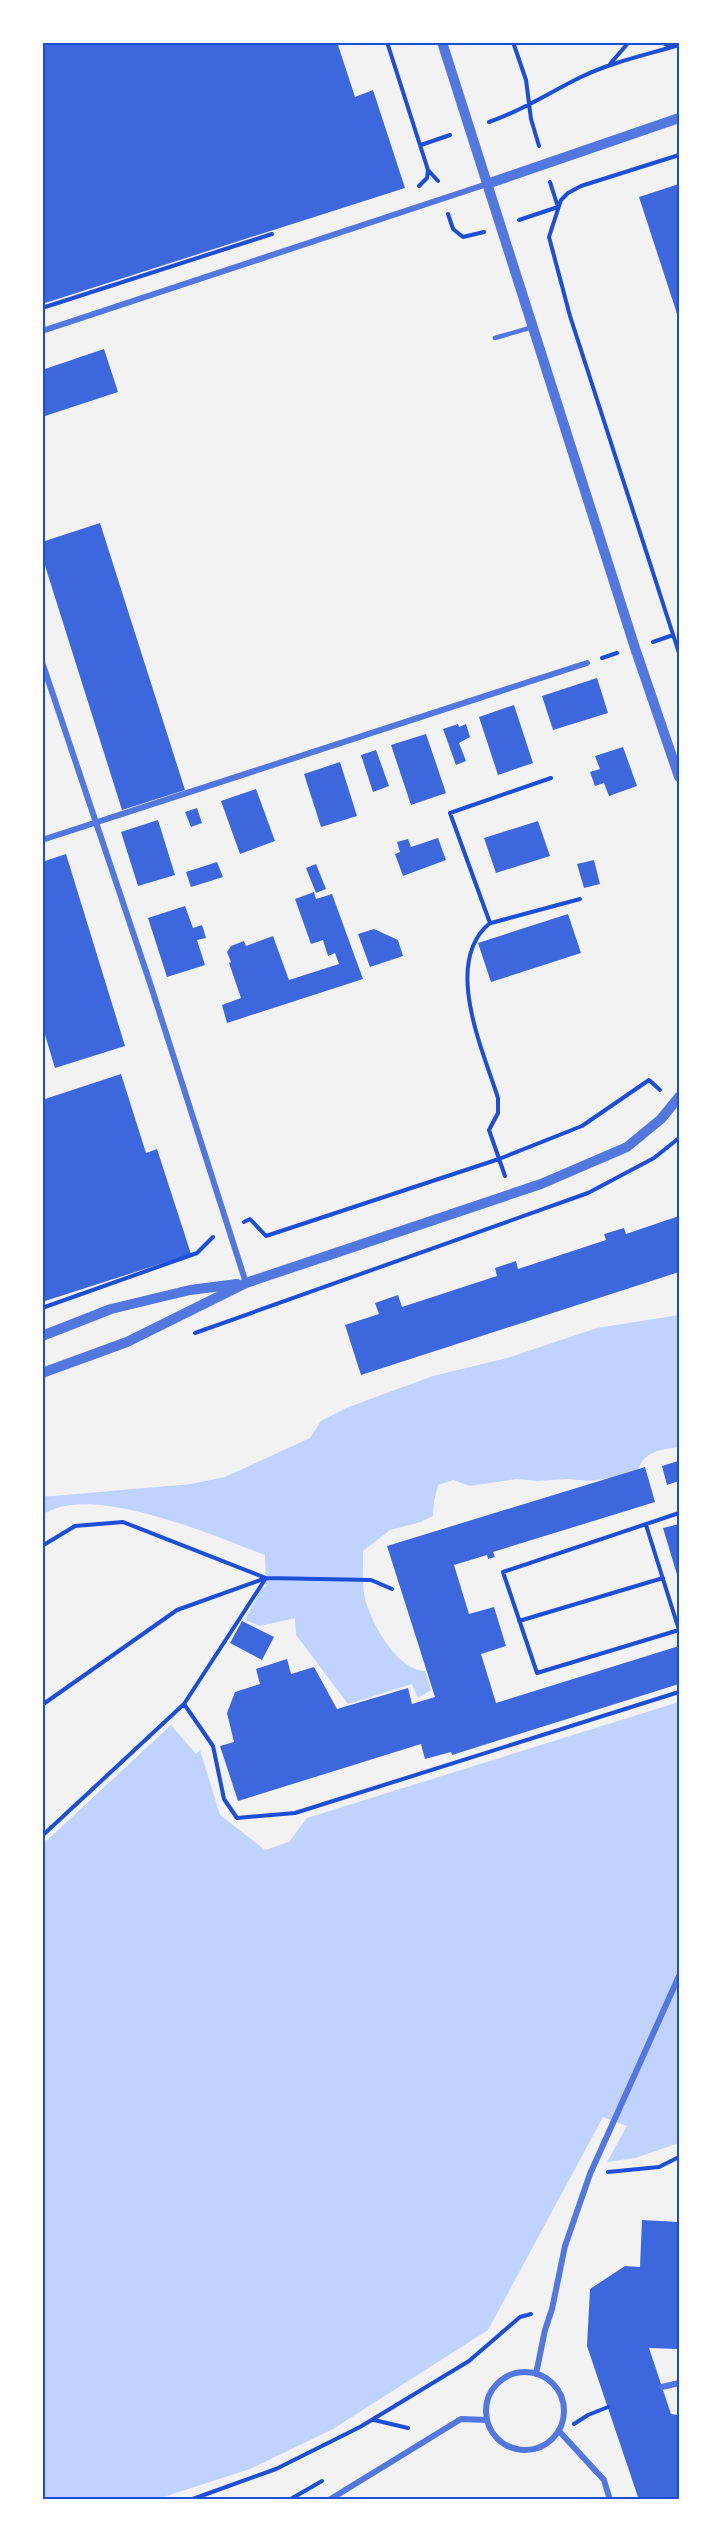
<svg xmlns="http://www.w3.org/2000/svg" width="721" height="2542" font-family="'PT Sans',sans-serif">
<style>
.water{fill:#bfd3fe}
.building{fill:#3d67dc}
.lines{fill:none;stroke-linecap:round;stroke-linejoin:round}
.path{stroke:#1d4ed8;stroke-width:4}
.service{stroke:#5277de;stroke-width:4.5}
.minor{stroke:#5277de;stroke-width:6}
.tertiary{stroke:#5277de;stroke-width:10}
.neatline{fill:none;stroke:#1d4ed8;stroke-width:2}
</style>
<rect width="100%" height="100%" fill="#f2f2f2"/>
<path class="water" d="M 679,1315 L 679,1447 C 661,1450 646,1450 638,1469 L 609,1478 L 590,1481 L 567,1479 L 538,1481 L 516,1479 L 470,1486 L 453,1480 L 438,1485 L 434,1501 L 433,1516 L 421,1522 L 390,1530 L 363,1551 C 363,1565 362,1580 364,1594 C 369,1620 396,1670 425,1671 L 431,1690 L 418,1698 L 412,1684 L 348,1704 L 296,1635 L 295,1618 L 260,1626 L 245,1620 L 261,1589 L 266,1586 L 265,1555 C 217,1537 86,1480 42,1516 L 42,1497 L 191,1484 L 225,1477 L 310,1438 L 321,1421 L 346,1408 L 433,1376 L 507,1358 L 597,1328 Z
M 679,1702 L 679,2143 L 635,2158 L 607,2162 L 627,2126 L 603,2117 L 488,2330 L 333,2429 L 250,2469 L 154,2500 L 42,2500 L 42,1845 L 171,1725 L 196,1754 L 200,1750 L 220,1815 L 265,1850 L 289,1842 L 307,1818 Z"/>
<path class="building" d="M 42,42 L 337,42 L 355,97 L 373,90 L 405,188 L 42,304 Z
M 679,184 L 679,320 L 639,197 Z
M 104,349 L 118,392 L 42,417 L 42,370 Z
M 100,523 L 185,790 L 122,810 L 42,556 L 42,542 Z
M 597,678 L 608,713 L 553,730 L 542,696 Z
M 514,705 L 533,763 L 498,775 L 479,717 Z
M 458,724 L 459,727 L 466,724 L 470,737 L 459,743 L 466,761 L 456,765 L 443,729 Z
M 426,734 L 446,793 L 411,805 L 391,745 Z
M 623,747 L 637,786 L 609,796 L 604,783 L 595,786 L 590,772 L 600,769 L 595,756 Z
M 376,750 L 389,786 L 373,792 L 361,755 Z
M 340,762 L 357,816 L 321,827 L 304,774 Z
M 256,789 L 275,841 L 240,854 L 221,801 Z
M 197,808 L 202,823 L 191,827 L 185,812 Z
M 158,820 L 175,875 L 138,886 L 121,832 Z
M 538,821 L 550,856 L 496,873 L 484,838 Z
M 438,838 L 446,860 L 403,876 L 395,854 L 400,852 L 397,842 L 408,839 L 411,847 Z
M 66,854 L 125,1046 L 55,1068 L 42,1025 L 42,862 Z
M 594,860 L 600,884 L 584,888 L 577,864 Z
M 217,862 L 223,877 L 191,887 L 186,872 Z
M 316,864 L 326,889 L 316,893 L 306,868 Z
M 314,892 L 316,899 L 332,894 L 363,979 L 227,1023 L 222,1005 L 241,998 L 229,963 L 231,962 L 227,952 L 231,946 L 244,941 L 246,946 L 273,936 L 289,980 L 339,964 L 335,953 L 328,956 L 323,940 L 311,944 L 295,899 Z
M 185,906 L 193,928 L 202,925 L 206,938 L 197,940 L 205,965 L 167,977 L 148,918 Z
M 568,914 L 581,953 L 491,982 L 478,943 Z
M 374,929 L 398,940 L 403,956 L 370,967 L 358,934 Z
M 121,1074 L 146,1153 L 157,1149 L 191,1254 L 42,1302 L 42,1100 Z
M 679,1216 L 679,1272 L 361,1375 L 345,1325 L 379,1314 L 375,1303 L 398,1295 L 402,1307 L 497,1276 L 495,1268 L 516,1261 L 518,1269 L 606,1240 L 604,1234 L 624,1228 L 626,1234 Z
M 678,1461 L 679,1481 L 667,1485 L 662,1466 Z
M 645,1467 L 655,1502 L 493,1552 L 495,1557 L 488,1559 L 487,1555 L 454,1565 L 469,1614 L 494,1607 L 506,1646 L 481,1654 L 496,1703 L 679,1646 L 679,1684 L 452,1755 L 451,1752 L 425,1759 L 421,1744 L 238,1801 L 220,1746 L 234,1742 L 227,1713 L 235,1692 L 260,1684 L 256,1669 L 287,1659 L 291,1674 L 314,1667 L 337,1709 L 408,1688 L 412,1704 L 435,1697 L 387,1546 Z
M 679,1524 L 679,1578 L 678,1578 L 663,1528 Z
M 242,1621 L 274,1637 L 262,1660 L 230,1643 Z
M 642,2220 L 679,2222 L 679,2349 L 649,2348 L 671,2414 L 679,2415 L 679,2500 L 639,2500 L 587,2346 L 590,2289 L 625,2266 L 640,2267 Z"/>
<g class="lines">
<path class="path" d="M 387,42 L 428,170 L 438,181
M 513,42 L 526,80 L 531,119 L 539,146
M 661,42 L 671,47
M 610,64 L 629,42
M 489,122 C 522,111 550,92 581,77 C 612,62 646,55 679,45
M 421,145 L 450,135
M 679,155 L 581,186 L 568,193 L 561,200 L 549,237 L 570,316 L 679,653
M 550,182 L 558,207
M 419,186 L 427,178 L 428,170
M 448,214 L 453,229 L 463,237 L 484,232
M 519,220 L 558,207
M 42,308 L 272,234
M 653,642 L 673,635
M 602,658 L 617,653
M 491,923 L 580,899
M 505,1176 L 489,1130 L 498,1113 L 498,1098 C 483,1050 442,962 490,923 L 450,813 L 551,778
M 244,1222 L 250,1219 L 266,1236 L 499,1159 L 582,1126 L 649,1080 L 660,1090
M 42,1308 L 197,1253 L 213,1237
M 195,1333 L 588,1193 L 654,1158 L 679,1138
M 646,1525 L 679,1630 L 537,1673 L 503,1572 L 679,1513
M 42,1546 L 75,1526 L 123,1522 L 266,1578 L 184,1704 L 42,1836
M 519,1621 L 663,1578
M 184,1704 L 213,1746 L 224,1799 L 237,1818 L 295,1813 L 679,1692
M 42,1705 L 177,1610 L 266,1578 L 371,1580 L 392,1589
M 608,2172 L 659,2167 L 679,2157
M 374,2420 L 408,2428
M 574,2424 L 588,2415 L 608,2407
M 190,2500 L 276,2469 L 360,2427 L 469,2361 L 520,2317 L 531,2314
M 289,2500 L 322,2481"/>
<path class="service" d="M 495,338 L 533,327"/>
<path class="minor" d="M 42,331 L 487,184
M 42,662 L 150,983 L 246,1283
M 42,840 L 587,663
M486 2411a39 39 0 1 1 78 0a39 39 0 1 1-78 0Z
M 536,2374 L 545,2330 L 552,2309 L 565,2246 L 590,2174 L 679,1976
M 662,2387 L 679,2383
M 559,2431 L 604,2480 L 610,2500
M 329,2500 L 461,2419 L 487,2420"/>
<path class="tertiary" d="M 442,42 L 635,648 L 679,777
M 487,184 L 679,118
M 42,1336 L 111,1309 L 190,1290 L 237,1284
M 42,1373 L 127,1342 L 246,1283 L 541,1184 L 627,1147 L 661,1119 L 679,1097"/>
</g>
<rect width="721" height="2542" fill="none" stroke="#ffffff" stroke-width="87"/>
<rect x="44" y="44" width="634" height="2454" class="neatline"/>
</svg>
